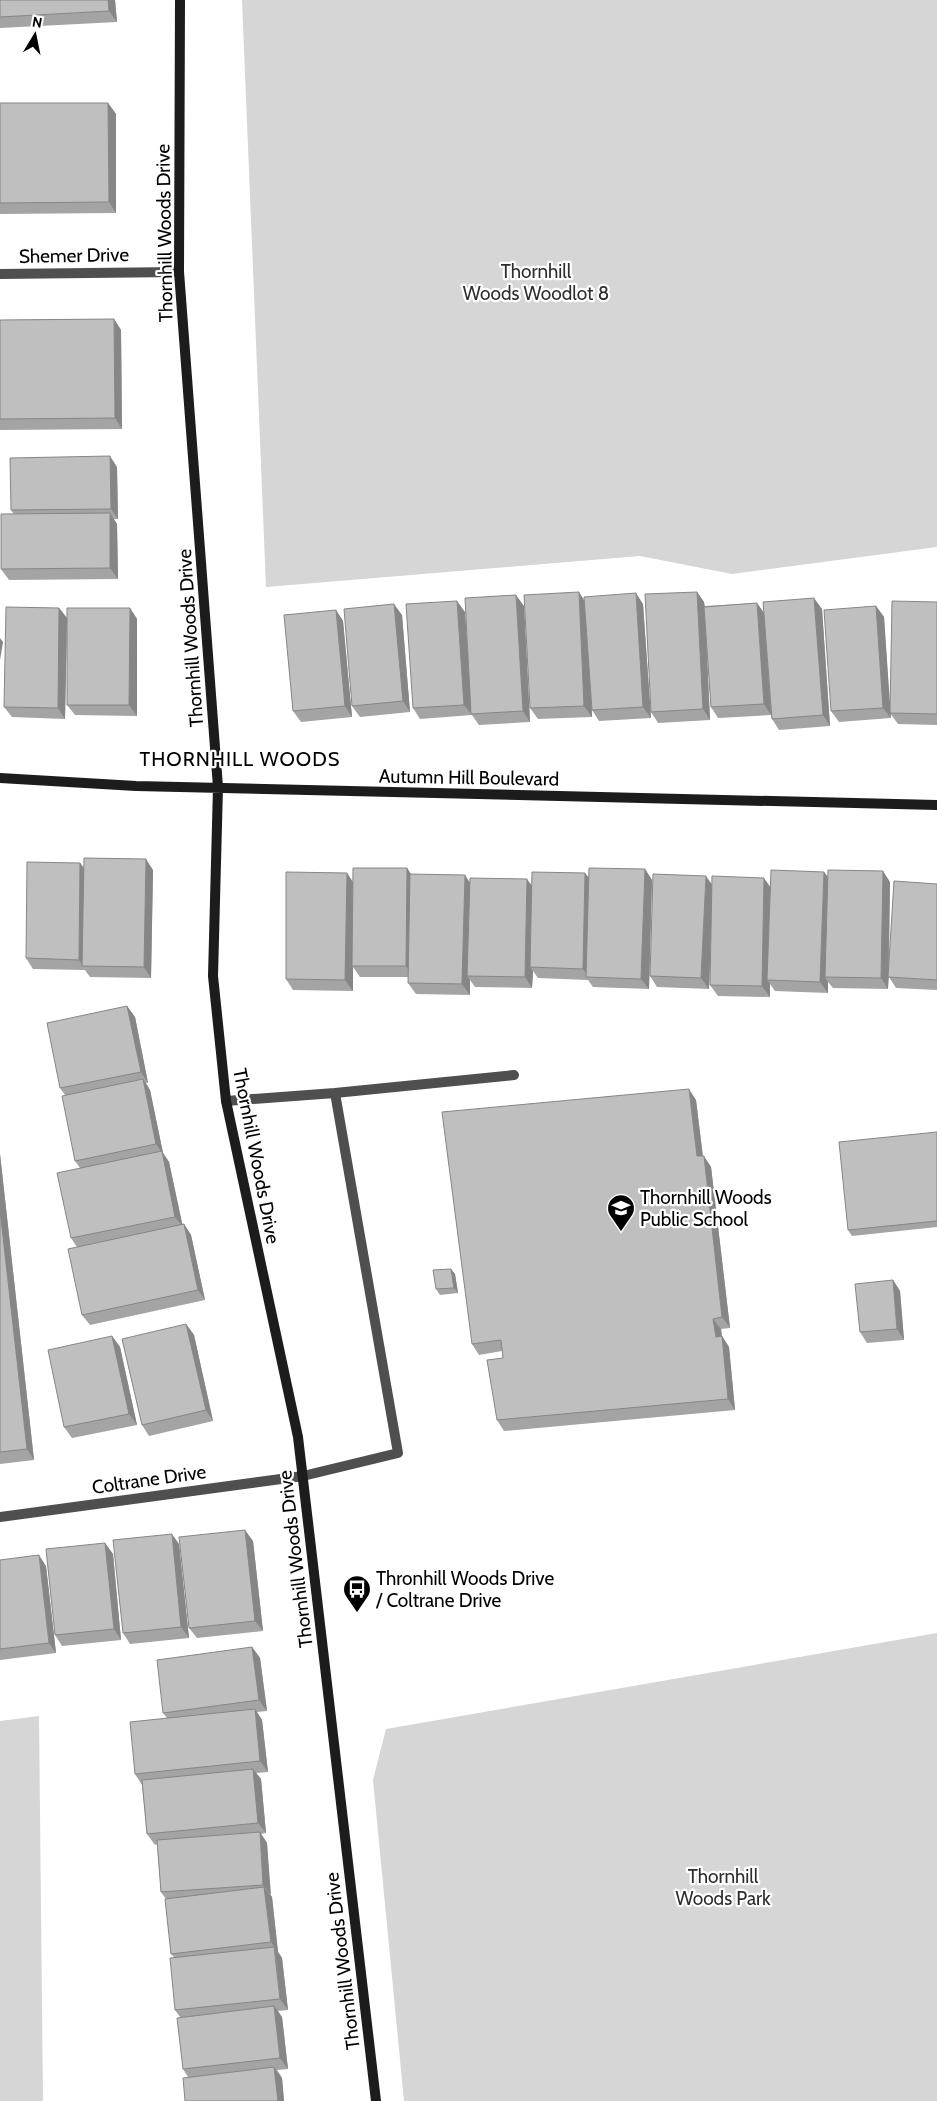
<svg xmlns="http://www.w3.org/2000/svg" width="937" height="2101" font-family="Cabin,sans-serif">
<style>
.green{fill:#d6d6d6}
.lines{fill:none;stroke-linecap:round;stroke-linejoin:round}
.lane{stroke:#4f4f4f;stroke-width:10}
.street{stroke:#4f4f4f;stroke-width:10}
.secondary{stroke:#1c1c1c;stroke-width:10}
.wall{fill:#a4a4a4}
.shaded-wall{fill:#868686}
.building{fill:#bfbfbf;stroke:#868686}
.labels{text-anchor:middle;stroke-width:4.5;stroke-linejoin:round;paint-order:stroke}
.street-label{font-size:19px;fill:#000;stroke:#fff}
.park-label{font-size:19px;fill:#2d2d2d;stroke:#fff}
.poi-label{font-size:19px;fill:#000;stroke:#fff;text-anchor:start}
.neighbourhood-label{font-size:20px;letter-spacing:1px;fill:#000;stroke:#fff}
</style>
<rect width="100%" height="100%" fill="#fff"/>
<path class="green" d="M 242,0 L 937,0 L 937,547 L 732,574 L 640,556 L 266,587 Z
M 937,1633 L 937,2101 L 404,2101 L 373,1780 L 386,1729 Z
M 39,1716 L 43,2101 L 0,2101 L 0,1721 Z"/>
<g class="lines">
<path class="lane" d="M 335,1093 L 514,1075
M 226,1101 L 335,1093 L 398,1453 L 303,1476"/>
<path class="street" d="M 0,274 L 179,272
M 0,1517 L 303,1476"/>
<path class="secondary" d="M 180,0 L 179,272 L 218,787 L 213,976 L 226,1101 L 298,1437 L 376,2101
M 0,778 L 136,786 L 937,805"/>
</g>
<path class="wall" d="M 0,0 L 115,0 L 117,22 L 0,28 Z
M 0,103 L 108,103 L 116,114 L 116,213 L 0,214 Z
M 114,319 L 121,330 L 122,429 L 0,430 L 0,320 Z
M 117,467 L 118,519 L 114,519 L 117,524 L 118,579 L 9,580 L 1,569 L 14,514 L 11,510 Z
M 697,592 L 704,602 L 705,606 L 757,603 L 764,613 L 822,609 L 830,726 L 779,730 L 772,719 L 771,715 L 718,718 L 711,707 L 707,649 L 710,720 L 658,723 L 651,712 Z
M 584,600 L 643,604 L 651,718 L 599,721 L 592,710 L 592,717 L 538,719 L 530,708 Z
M 937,602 L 937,725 L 898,724 L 890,713 L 891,718 L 839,722 L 831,711 L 876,606 L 884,617 L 890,713 Z
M 524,606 L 530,722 L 479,725 L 472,715 L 420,719 L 413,708 L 465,612 L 468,663 Z
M 59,608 L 67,618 L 65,719 L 12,717 L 4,707 Z
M 130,608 L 137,619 L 137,716 L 75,715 L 67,705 Z
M 336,610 L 343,621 L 352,717 L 301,722 L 293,711 Z
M 402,615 L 410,712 L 360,717 L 352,706 Z
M 80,863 L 84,868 L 153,870 L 151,978 L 90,977 L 85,970 L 33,969 L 26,958 Z
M 407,868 L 411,874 L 470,882 L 532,886 L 645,869 L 652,880 L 649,989 L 593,987 L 588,980 L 538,978 L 533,971 L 532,988 L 475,987 L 470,980 L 470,995 L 416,994 L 408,983 L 409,977 L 360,977 L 353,967 L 353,991 L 293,990 L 286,979 L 347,873 L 353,882 Z
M 824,872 L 828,877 L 890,882 L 889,970 L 937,884 L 937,990 L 896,988 L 889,977 L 888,989 L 833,988 L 828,982 L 828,993 L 775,991 L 770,984 L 770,997 L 718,996 L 710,985 L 711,934 L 709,989 L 657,987 L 650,976 L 712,885 L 770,887 Z
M 127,1006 L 135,1017 L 148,1083 L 146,1083 L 150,1090 L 163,1153 L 169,1162 L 182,1225 L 184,1224 L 191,1235 L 205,1300 L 90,1325 L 82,1315 L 77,1247 L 71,1238 L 80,1168 L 75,1161 L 65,1095 L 60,1088 Z
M 696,1100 L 703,1156 L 711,1167 L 730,1328 L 721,1329 L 722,1336 L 729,1347 L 735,1410 L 504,1431 L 497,1420 L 503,1358 L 502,1351 L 479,1355 L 472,1344 Z
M 937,1132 L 937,1227 L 852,1236 L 848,1230 Z
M 0,1154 L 34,1460 L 0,1464 Z
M 451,1269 L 455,1274 L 458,1293 L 440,1295 L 436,1289 Z
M 893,1280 L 900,1291 L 904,1340 L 867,1343 L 860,1332 Z
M 186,1324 L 194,1335 L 213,1421 L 149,1436 L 142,1425 Z
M 112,1336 L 120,1347 L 137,1425 L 72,1438 L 64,1427 Z
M 253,1541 L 263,1631 L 197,1638 L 189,1628 Z
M 105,1543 L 113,1554 L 121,1640 L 62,1646 L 55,1635 Z
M 179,1544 L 189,1638 L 130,1644 L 123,1633 Z
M 0,1560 L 46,1566 L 56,1653 L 0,1660 Z
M 252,1647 L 260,1658 L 267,1711 L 257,1712 L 262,1720 L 268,1772 L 256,1773 L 261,1779 L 266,1833 L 261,1834 L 267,1843 L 270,1895 L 272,1897 L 278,1952 L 282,1958 L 288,2010 L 278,2011 L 282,2017 L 288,2069 L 277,2070 L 282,2078 L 284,2101 L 185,2101 L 188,2077 L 183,2069 L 180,2017 L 175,2010 L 174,1957 L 171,1954 L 166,1899 L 161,1892 L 157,1844 L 155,1845 L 147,1834 L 142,1785 L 135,1774 L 167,1718 L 163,1713 Z"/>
<path class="shaded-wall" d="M 108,0 L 115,0 L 117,22 L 109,11 Z
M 108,103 L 116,114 L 116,213 L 109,202 Z
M 114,319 L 121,330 L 122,429 L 115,418 Z
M 110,456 L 117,467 L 118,519 L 111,509 Z
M 110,513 L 117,524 L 118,579 L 110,568 Z
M 579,592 L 586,603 L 592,717 L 584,706 Z
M 697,592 L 704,602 L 710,720 L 703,709 Z
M 636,593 L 643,604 L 651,718 L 643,707 Z
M 516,595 L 524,606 L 530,722 L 523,711 Z
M 814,598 L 822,609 L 830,726 L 823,715 Z
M 457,601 L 465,612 L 472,715 L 464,705 Z
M 757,603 L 764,613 L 771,715 L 764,704 Z
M 394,604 L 402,615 L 410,712 L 403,701 Z
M 876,606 L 884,617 L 891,718 L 883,708 Z
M 59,608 L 67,618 L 65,719 L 58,708 Z
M 130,608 L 137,619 L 137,716 L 129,705 Z
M 336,610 L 343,621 L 352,717 L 345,706 Z
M 0,638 L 3,642 L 0,660 Z
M 146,859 L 153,870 L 151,978 L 144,967 Z
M 80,863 L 88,874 L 83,966 L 79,960 Z
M 407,868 L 414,879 L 413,977 L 406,966 Z
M 645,869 L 652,880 L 649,989 L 641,979 Z
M 883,871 L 890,882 L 888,989 L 881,978 Z
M 824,872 L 831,882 L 825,977 L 828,982 L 828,993 L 820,982 Z
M 347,873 L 354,884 L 352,966 L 353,967 L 353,991 L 345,980 Z
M 585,873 L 593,883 L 589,977 L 583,969 Z
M 465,875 L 472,886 L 467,976 L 470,980 L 470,995 L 462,984 Z
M 706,876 L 713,886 L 709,989 L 701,978 Z
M 764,878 L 771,888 L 767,980 L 770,984 L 770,997 L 762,986 Z
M 527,879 L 535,890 L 530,967 L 533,971 L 532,988 L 525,977 Z
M 127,1006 L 135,1017 L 148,1083 L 141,1072 Z
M 143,1079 L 150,1090 L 163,1153 L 169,1162 L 183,1227 L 175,1217 L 162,1153 L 156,1144 Z
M 689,1089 L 696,1100 L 704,1167 L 697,1156 Z
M 0,1154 L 34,1460 L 27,1449 L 0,1210 Z
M 704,1156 L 711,1167 L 730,1328 L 722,1317 Z
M 184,1224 L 191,1235 L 205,1300 L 198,1290 Z
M 451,1269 L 455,1274 L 458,1293 L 454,1288 Z
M 893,1280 L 900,1291 L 904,1340 L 897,1329 Z
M 713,1319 L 721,1329 L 722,1339 L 722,1336 L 729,1347 L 735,1410 L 728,1399 L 716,1337 Z
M 186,1324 L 194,1335 L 213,1421 L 206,1410 Z
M 112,1336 L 120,1347 L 137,1425 L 129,1414 Z
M 245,1530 L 253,1541 L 263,1631 L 255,1621 Z
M 172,1534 L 179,1544 L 189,1638 L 181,1627 Z
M 105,1543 L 113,1554 L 121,1640 L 114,1629 Z
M 39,1555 L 46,1566 L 56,1653 L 49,1643 Z
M 252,1647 L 260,1658 L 267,1711 L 259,1700 Z
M 255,1709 L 262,1720 L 268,1772 L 260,1761 Z
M 253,1769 L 261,1779 L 266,1833 L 258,1823 Z
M 260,1832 L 267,1843 L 271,1895 L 263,1885 Z
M 264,1887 L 272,1897 L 278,1952 L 282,1958 L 288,2010 L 280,1999 L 275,1948 L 271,1942 Z
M 274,2006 L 282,2017 L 288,2069 L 280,2058 Z
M 274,2067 L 282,2078 L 284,2101 L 278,2101 Z"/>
<path class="building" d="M 0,0 L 108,0 L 109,11 L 0,17 Z
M 0,103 L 108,103 L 109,202 L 0,203 Z
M 114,319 L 115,418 L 0,419 L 0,320 Z
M 110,456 L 111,509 L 11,510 L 10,458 Z
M 110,513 L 110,568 L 1,569 L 1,514 Z
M 579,592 L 584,706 L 530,708 L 524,595 Z
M 697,592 L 703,709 L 651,712 L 645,594 Z
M 636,593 L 643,707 L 592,710 L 584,597 Z
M 516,595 L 523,711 L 471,714 L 465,598 Z
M 814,598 L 823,715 L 772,719 L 763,602 Z
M 457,601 L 464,705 L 413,708 L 406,604 Z
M 892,601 L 937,602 L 937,714 L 890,713 Z
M 757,603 L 764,704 L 711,707 L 704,607 Z
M 394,604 L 403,701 L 352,706 L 344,609 Z
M 876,606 L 883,708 L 831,711 L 824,610 Z
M 6,607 L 59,608 L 58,708 L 4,707 Z
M 67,608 L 130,608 L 129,705 L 67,705 Z
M 336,610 L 345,706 L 293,711 L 284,615 Z
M 84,858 L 146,859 L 144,967 L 82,966 Z
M 27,862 L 80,863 L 79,960 L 26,958 Z
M 353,868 L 407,868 L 406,966 L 352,966 Z
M 589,868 L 645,869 L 641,979 L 586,977 Z
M 771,870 L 824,872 L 820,982 L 767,980 Z
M 828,870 L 883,871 L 881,978 L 825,977 Z
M 286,872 L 347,873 L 345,980 L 286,979 Z
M 532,872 L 585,873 L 583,969 L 530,967 Z
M 410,874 L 465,875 L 462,984 L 408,983 Z
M 653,874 L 706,876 L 701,978 L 650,976 Z
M 712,876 L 764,878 L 762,986 L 710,985 Z
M 470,878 L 527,879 L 525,977 L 467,976 Z
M 894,881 L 937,884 L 937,980 L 888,977 Z
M 127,1006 L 141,1072 L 60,1088 L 47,1023 Z
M 143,1079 L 156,1144 L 75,1161 L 62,1096 Z
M 689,1089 L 697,1156 L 704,1156 L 722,1317 L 713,1319 L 716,1337 L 722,1336 L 728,1399 L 497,1420 L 487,1360 L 503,1358 L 501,1340 L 472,1344 L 442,1112 Z
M 937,1132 L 937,1221 L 848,1230 L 839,1142 Z
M 162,1151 L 175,1217 L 71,1238 L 57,1173 Z
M 0,1210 L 27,1449 L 0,1452 Z
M 184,1224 L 198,1290 L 82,1315 L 68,1249 Z
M 451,1269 L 454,1288 L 436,1289 L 433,1270 Z
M 893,1280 L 897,1329 L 860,1332 L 855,1284 Z
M 186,1324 L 206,1410 L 142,1425 L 122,1339 Z
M 112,1336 L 129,1414 L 64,1427 L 48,1350 Z
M 245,1530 L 255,1621 L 189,1628 L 179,1537 Z
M 172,1534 L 181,1627 L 123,1633 L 113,1540 Z
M 105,1543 L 114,1629 L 55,1635 L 46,1549 Z
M 39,1555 L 49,1643 L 0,1649 L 0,1560 Z
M 252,1647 L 259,1700 L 163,1713 L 157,1660 Z
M 255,1709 L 260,1761 L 135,1774 L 130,1722 Z
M 253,1769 L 258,1823 L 147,1834 L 142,1780 Z
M 260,1832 L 263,1885 L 161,1892 L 157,1840 Z
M 264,1887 L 271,1942 L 171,1954 L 165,1899 Z
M 274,1947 L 280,1999 L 175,2010 L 170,1958 Z
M 274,2006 L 280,2058 L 183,2069 L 177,2018 Z
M 274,2067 L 278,2101 L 185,2101 L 183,2078 Z"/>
<defs>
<g id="school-pin" transform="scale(1.4375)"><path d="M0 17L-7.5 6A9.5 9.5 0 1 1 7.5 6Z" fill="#000" stroke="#fff"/><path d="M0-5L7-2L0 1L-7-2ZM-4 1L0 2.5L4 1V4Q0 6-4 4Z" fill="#fff"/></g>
<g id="bus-pin" transform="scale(1.4375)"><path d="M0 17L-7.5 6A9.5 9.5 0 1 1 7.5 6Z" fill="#000" stroke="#fff"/><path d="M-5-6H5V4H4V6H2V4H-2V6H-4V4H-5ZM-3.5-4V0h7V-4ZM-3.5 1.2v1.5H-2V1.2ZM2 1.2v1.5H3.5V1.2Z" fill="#fff"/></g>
</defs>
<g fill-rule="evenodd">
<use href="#school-pin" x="621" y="1208"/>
<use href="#bus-pin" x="357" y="1589"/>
</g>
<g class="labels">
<g class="street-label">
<text transform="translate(164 233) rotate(-91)" y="7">Thornhill Woods Drive</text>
<text transform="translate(74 255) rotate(-1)" y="7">Shemer Drive</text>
<text transform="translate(190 638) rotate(-94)" y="7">Thornhill Woods Drive</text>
<text transform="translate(469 777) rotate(1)" y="7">Autumn Hill Boulevard</text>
<text transform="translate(257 1156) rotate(79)" y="7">Thornhill Woods Drive</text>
<text transform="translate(149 1479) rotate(-8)" y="7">Coltrane Drive</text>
<text transform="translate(295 1559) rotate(-97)" y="7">Thornhill Woods Drive</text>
<text transform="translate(342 1961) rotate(-97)" y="7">Thornhill Woods Drive</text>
</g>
<g class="park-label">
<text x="536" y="278">Thornhill<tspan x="536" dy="22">Woods Woodlot 8</tspan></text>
<text x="723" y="1883">Thornhill<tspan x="723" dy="22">Woods Park</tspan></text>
</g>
<g class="poi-label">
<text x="640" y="1204">Thornhill Woods<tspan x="640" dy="22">Public School</tspan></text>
<text x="376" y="1585">Thronhill Woods Drive<tspan x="376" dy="22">/ Coltrane Drive</tspan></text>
</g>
<g class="neighbourhood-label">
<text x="240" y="766">THORNHILL WOODS</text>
</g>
</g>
<g transform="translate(35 35) rotate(10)" stroke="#ffffff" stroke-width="4" paint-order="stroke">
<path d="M0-4L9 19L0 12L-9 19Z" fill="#000000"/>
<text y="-8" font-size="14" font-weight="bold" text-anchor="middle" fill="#000000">N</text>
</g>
</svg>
